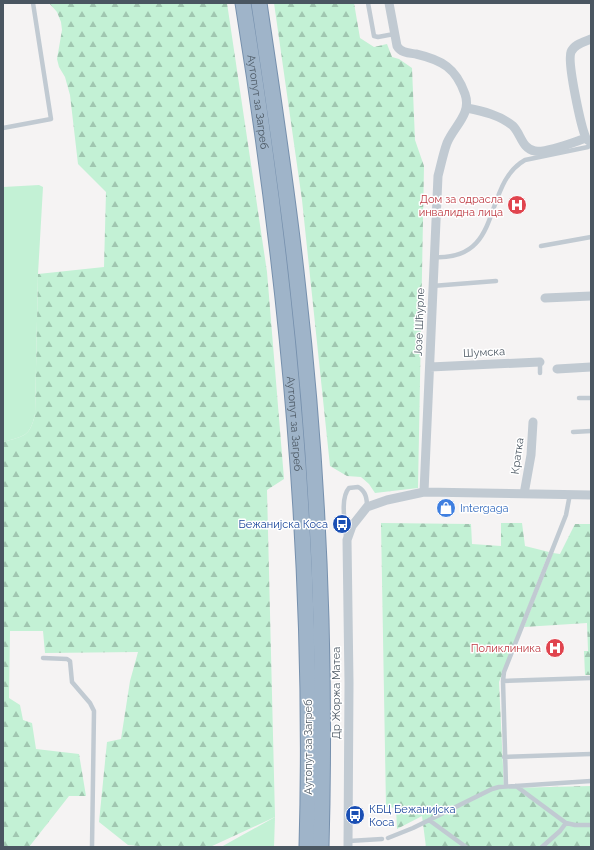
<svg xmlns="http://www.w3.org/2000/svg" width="594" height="850" font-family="Raleway,sans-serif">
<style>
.green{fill:#c3f1d5}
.forest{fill:url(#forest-firs)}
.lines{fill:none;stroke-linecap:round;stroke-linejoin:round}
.trunk-casing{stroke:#7690ad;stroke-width:17}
.service{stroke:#c1cad2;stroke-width:4.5}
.minor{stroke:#c1cad2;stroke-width:9}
.trunk{stroke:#9fb4c9;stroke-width:15}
.labels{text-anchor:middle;stroke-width:3;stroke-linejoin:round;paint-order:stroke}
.street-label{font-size:11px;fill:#4a5661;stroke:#fff}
.health-label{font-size:11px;fill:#be3a42;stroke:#fff;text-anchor:end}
.shop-label{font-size:11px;fill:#366cbe;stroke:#fff;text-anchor:start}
.transit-label{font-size:11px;fill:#164399;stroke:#fff;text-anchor:end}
</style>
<defs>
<pattern id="forest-firs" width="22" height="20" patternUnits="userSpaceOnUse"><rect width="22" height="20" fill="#c3f1d5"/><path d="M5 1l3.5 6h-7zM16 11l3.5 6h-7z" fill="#a0c6b0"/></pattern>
</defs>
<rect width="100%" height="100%" fill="#f5f3f3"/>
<path class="green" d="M 39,185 L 43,187 L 38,274 L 35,414 C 30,437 24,436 3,442 L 3,187 Z
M 275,817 L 274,847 L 221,847 Z"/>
<path class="forest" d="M 49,3 L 227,3 L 267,272 L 284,479 L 267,490 L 275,817 L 210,847 L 147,847 L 128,845 L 99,822 L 107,742 L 121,739 L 130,681 L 138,652 L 45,653 L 43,631 L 10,631 L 9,698 L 20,705 L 23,720 L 32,723 L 36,749 L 79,754 L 86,796 L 69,796 L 29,847 L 3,847 L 3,442 C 24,436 30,437 35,414 L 38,274 L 104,267 L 106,192 L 78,164 L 70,95 L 65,77 L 59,67 L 57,59 L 62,30 L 61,22 L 57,12 Z
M 274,3 L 354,3 L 360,38 L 374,47 L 387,44 L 392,57 L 399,59 L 412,68 L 415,140 L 424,166 L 418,488 L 375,493 L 369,484 L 361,477 L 347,476 L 330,466 L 302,200 Z
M 381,523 L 471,524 L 472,544 L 501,546 L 501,523 L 522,523 L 525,546 L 549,552 L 499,682 L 504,788 L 591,786 L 591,847 L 426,847 L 422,816 L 397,829 L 396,808 L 386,807 Z
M 575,524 L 591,524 L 591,675 L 585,675 L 584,651 L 588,651 L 587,623 L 524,627 L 553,553 L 560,554 Z"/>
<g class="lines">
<g class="trunk-casing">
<g id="trunk">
<path id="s1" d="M 243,3 C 288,282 315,564 307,847"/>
<path d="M 259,3 C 273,98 288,194 298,290 C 319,475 326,661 321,847"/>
</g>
</g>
<path class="service" d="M 368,3 L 374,36 L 378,37 L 394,34
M 3,128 L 51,119 L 33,3
M 541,246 L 591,237
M 434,257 C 505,261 481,185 525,160 L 588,147
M 432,286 L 496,281
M 540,362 L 540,373
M 579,398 L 591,398
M 573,432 L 591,431
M 346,536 C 345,523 340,498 349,488 L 358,487 C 366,491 367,499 367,507
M 43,658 L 67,659 L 70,661 L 72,682 L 90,703 L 94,711 L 92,847
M 503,681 L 591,678
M 504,757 L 591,754
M 506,786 L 503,681 L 504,672 L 566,515 L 570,494
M 516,786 L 566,823 L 575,825 L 591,825
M 429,820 L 466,847
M 388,838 L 413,828 L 492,789 L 499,787 L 591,781
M 349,841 L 382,839
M 542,847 L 560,831 L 566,823"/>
<path class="minor" d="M 389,3 L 397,46 C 401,53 409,53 416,54 C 442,60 456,68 465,94 C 472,114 454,126 447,143 C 443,154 441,165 438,176 L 424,492
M 467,108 C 482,111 500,115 513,126 C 521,134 522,149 535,151 C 547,153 574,142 586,138
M 591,142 C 589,141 587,140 586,138 C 581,127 567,62 571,52 C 574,44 584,42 591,39
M 545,298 L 591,296
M 430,367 L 540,362
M 557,369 L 591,367
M 524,494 L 531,455 L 533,422
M 348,847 L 349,683 L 347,540 L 352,526 L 367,507 L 387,500 L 424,492 L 591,495"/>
<use href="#trunk" class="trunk"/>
</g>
<defs>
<g id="hospital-disc" transform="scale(1)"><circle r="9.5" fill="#e0444e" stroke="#fff"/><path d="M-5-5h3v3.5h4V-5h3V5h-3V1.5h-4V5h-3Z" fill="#fff"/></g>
<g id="shop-disc" transform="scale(1)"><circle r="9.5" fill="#3f7fe0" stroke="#fff"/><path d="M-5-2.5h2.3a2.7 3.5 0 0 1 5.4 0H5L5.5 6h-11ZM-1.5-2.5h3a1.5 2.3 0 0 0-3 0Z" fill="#fff"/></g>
<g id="bus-disc" transform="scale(1)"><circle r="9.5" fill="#1a4fb4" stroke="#fff"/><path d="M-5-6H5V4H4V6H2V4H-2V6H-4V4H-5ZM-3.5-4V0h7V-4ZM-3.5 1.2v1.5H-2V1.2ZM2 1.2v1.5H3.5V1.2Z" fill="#fff"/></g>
</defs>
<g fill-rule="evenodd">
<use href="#hospital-disc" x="517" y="205"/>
<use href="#shop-disc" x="446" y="508"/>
<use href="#bus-disc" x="342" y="524"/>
<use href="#hospital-disc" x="555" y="648"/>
<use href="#bus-disc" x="355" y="815"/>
</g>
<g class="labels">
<g class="street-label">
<text dy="4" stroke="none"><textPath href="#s1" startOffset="100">Аутопут за Загреб</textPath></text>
<text transform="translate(419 322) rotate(-88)" y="4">Јозе Шћурле</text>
<text transform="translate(484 352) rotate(-3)" y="4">Шумска</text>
<text dy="4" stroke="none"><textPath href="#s1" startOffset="424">Аутопут за Загреб</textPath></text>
<text transform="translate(517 456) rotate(-82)" y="4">Кратка</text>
<text transform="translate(336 693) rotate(-90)" y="4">Др Жоржа Матеа</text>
<text transform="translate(308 747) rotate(-90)" y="4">Аутопут за Загреб</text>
</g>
<g class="health-label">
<text x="503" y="203">Дом за одрасла<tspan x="503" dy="13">инвалидна лица</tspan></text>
<text x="541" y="652">Поликлиника</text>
</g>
<g class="shop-label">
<text x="460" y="512">Intergaga</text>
</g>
<g class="transit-label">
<text x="328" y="528">Бежанијска Коса</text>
<text x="369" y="813" text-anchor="start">КБЦ Бежанијска<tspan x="369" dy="13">Коса</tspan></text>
</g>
</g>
<rect width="594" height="850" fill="none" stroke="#4a5661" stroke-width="8"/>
</svg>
